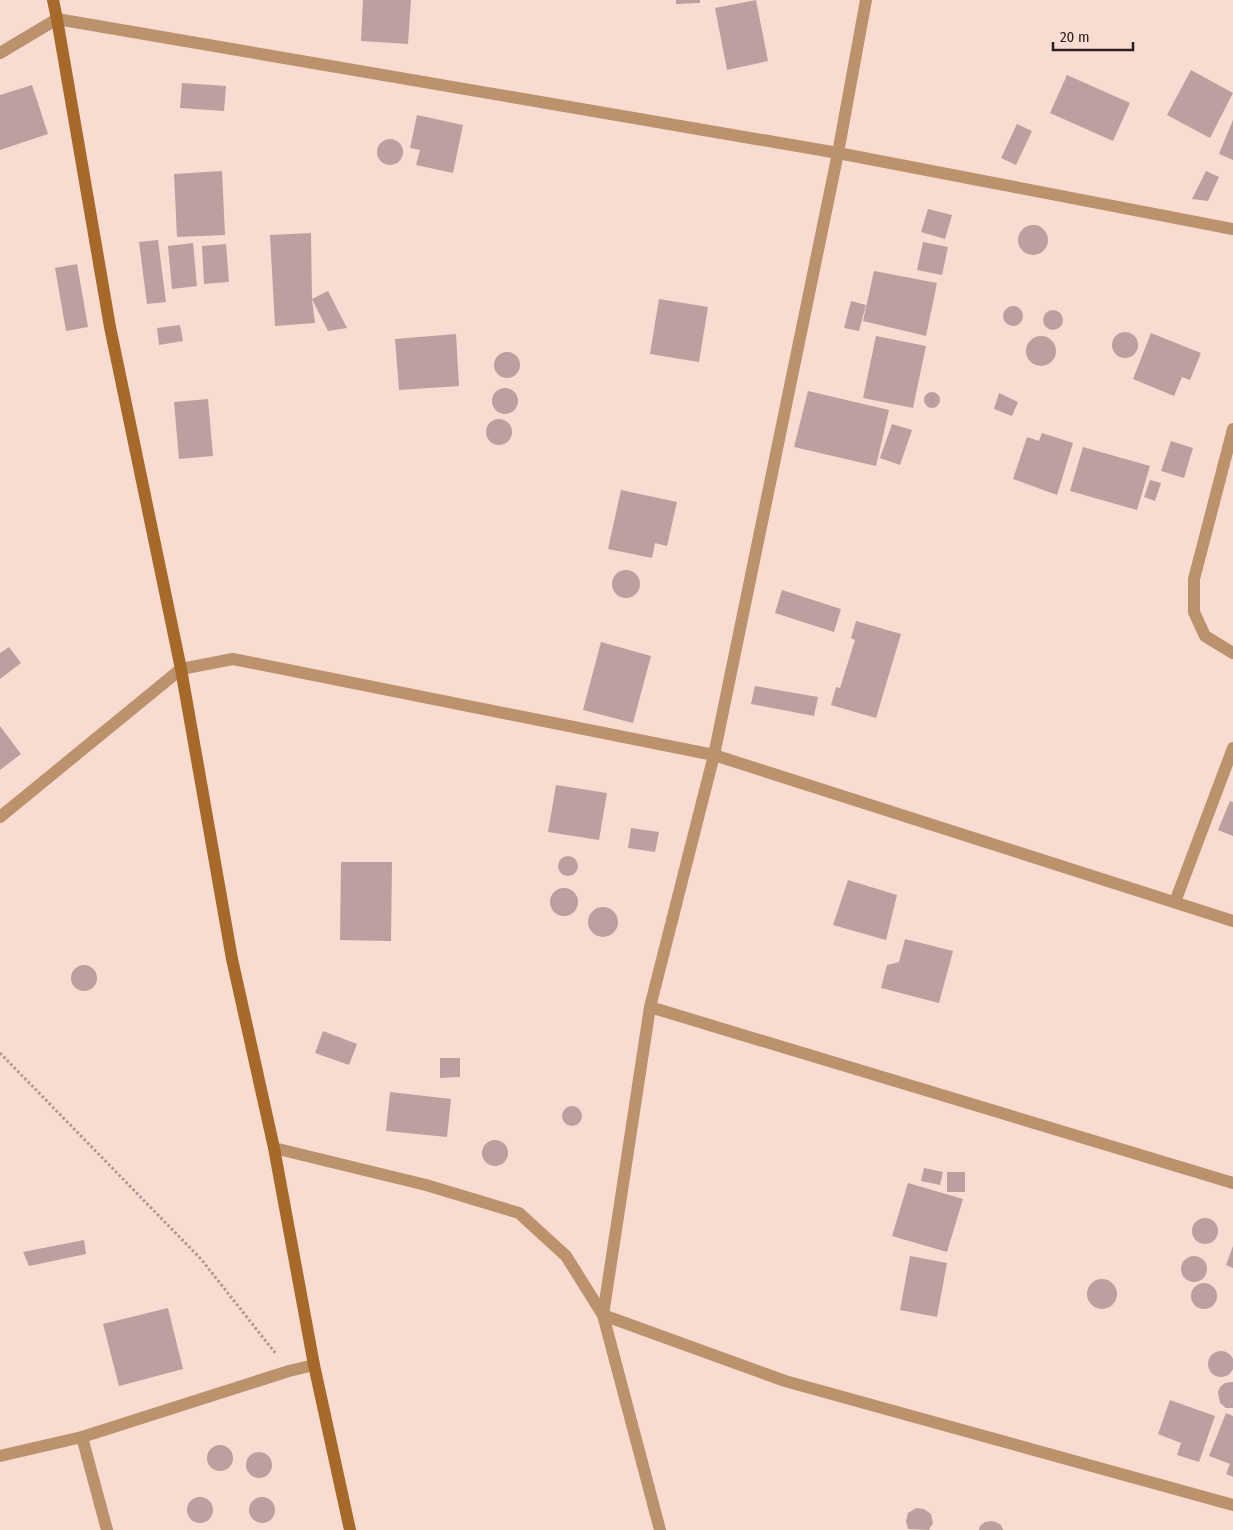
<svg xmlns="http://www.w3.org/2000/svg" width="1233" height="1530" font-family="'Fira Sans Condensed',sans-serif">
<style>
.building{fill:#bc9f9e}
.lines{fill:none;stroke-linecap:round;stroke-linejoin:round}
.path{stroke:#ad978f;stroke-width:3;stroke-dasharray:2.5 2.5;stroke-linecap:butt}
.street{stroke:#bc926c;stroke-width:12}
.secondary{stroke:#a76929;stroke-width:12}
</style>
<rect width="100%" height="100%" fill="#f9dcd1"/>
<path class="building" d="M 363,0 L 411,0 L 408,44 L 361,41 Z
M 676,0 L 700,0 L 700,3 L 676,4 Z
M 756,0 L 768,61 L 727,70 L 715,8 Z
M 1191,70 L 1233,93 L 1210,138 L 1167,115 Z
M 1067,75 L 1130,103 L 1113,141 L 1050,113 Z
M 182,83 L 226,86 L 224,111 L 180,108 Z
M 32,85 L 48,134 L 0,150 L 0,95 Z
M 417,115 L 463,125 L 453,173 L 416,165 L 420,150 L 410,148 Z
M 1233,120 L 1233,160 L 1219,154 Z
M 1017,124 L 1032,131 L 1016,165 L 1001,158 Z
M377 152a13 13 0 1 1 26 0a13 13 0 1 1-26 0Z
M 222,171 L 225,235 L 177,237 L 174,174 Z
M 1206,171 L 1219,177 L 1208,201 L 1192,199 Z
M 928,209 L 952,215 L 945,239 L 921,232 Z
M1018 240a15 15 0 1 1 30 0a15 15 0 1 1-30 0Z
M 311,233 L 312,299 L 328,291 L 347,328 L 328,331 L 312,299 L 315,323 L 275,326 L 270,235 Z
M 158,240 L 166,302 L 147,304 L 139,242 Z
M 923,242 L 948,247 L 942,275 L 917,270 Z
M 193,243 L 197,286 L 172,289 L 168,246 Z
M 226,244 L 229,282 L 204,284 L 202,246 Z
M 77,264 L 88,327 L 66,331 L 55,268 Z
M 874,271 L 937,283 L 926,336 L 863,321 Z
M 659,299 L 708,307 L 699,362 L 650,354 Z
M 851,301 L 866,305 L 859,331 L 844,328 Z
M1003 316a10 10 0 1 1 20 0a10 10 0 1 1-20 0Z
M1043 320a10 10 0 1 1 20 0a10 10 0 1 1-20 0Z
M 180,325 L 183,341 L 159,345 L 157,328 Z
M1112 345a13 13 0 1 1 26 0a13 13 0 1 1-26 0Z
M 1151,333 L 1201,353 L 1190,380 L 1182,377 L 1174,396 L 1133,379 Z
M 456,334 L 459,386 L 399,390 L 395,339 Z
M 876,336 L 926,346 L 913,408 L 863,398 Z
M1026 351a15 15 0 1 1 30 0a15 15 0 1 1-30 0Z
M494 365a13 13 0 1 1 26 0a13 13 0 1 1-26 0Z
M492 401a13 13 0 1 1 26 0a13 13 0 1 1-26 0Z
M 808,391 L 889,410 L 876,466 L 794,447 Z
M924 400a8 8 0 1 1 16 0a8 8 0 1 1-16 0Z
M 999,393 L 1018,402 L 1012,416 L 994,409 Z
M 208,399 L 213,456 L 179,459 L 174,402 Z
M486 432a13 13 0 1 1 26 0a13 13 0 1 1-26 0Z
M 892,424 L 912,430 L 900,465 L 880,458 Z
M 1042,433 L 1073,443 L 1057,495 L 1013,479 L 1027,437 L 1039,441 Z
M 1171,441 L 1193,448 L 1184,478 L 1161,471 Z
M 1083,447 L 1150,466 L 1137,510 L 1070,491 Z
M 1150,480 L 1161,483 L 1155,501 L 1144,497 Z
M 621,490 L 677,502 L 667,546 L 655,543 L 652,558 L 608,549 Z
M612 584a14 14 0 1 1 28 0a14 14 0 1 1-28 0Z
M 782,590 L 841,609 L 834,632 L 775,613 Z
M 856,621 L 901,634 L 876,718 L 831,705 L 836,687 L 840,688 L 855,640 L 851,638 Z
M 601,642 L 651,656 L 633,723 L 583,710 Z
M 9,647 L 21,663 L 0,679 L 0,653 Z
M 755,686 L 818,697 L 814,716 L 751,704 Z
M 0,726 L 21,754 L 0,770 Z
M 556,785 L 607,793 L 599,840 L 548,832 Z
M 1230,801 L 1233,802 L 1233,836 L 1218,830 Z
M 631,828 L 659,832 L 655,852 L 628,848 Z
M558 866a10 10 0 1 1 20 0a10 10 0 1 1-20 0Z
M 341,862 L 392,862 L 391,941 L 340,940 Z
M 848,880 L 897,895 L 886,940 L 833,925 Z
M550 902a14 14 0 1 1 28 0a14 14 0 1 1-28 0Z
M588 922a15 15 0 1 1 30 0a15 15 0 1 1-30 0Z
M 905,939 L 953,951 L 939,1003 L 881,988 L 887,965 L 899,962 Z
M71 978a13 13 0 1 1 26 0a13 13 0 1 1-26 0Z
M 323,1031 L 357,1044 L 349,1065 L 315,1053 Z
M 440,1058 L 460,1058 L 460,1077 L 440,1078 Z
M 390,1092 L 451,1099 L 447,1137 L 386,1131 Z
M562 1116a10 10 0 1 1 20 0a10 10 0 1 1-20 0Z
M482 1153a13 13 0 1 1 26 0a13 13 0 1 1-26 0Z
M 924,1168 L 943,1172 L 940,1185 L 921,1181 Z
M 947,1172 L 965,1172 L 965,1192 L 947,1192 Z
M 908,1183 L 963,1199 L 947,1252 L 892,1236 Z
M1192 1231a13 13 0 1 1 26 0a13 13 0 1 1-26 0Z
M 84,1240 L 86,1254 L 29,1266 L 23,1252 Z
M 1233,1246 L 1233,1268 L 1226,1265 Z
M 910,1256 L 947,1263 L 937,1317 L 900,1310 Z
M1181 1269a13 13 0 1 1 26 0a13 13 0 1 1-26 0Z
M1087 1294a15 15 0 1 1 30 0a15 15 0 1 1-30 0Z
M1191 1296a13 13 0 1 1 26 0a13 13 0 1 1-26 0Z
M 168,1308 L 183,1369 L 119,1386 L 103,1324 Z
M1208 1364a13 13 0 1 1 26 0a13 13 0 1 1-26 0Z
M 1230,1382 L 1233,1382 L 1233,1408 L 1226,1408 L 1220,1403 L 1218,1392 L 1220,1387 L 1225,1383 Z
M 1170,1400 L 1215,1416 L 1199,1462 L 1177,1455 L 1181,1443 L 1158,1434 Z
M 1226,1413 L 1233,1416 L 1233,1477 L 1226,1474 L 1230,1464 L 1209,1456 Z
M207 1458a13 13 0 1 1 26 0a13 13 0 1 1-26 0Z
M246 1465a13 13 0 1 1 26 0a13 13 0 1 1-26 0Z
M249 1510a13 13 0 1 1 26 0a13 13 0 1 1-26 0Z
M187 1510a13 13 0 1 1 26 0a13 13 0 1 1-26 0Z
M 916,1508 L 924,1509 L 931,1514 L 933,1523 L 929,1530 L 908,1529 L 906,1521 L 908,1513 Z
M 991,1521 L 996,1522 L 1001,1525 L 1003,1530 L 979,1530 L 980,1526 L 985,1522 Z"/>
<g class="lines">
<path class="path" d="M 0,1053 L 201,1259 L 276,1354"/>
<path class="street" d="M 0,53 L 57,19 L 838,153 L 1233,229
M 1233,429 L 1194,579 L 1194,612 L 1205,636 L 1233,653
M 0,817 L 181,669 L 233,659 L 714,755 L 1233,921
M 1175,902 L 1233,748
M 650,1007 L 1233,1183
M 274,1148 L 426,1185 L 519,1213 L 566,1256 L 603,1315 L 785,1381 L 1233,1505
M 82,1437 L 107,1530
M 0,1456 L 82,1437 L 289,1371 L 314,1365
M 660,1530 L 603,1315 L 650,1007 L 714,755 L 838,153 L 866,0"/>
<path class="secondary" d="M 53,0 L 57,19 L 110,327 L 181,669 L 232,959 L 274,1148 L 314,1365 L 350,1530"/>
</g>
<path d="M1053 42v8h80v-8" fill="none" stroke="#2a201c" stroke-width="2.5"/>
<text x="1060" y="42" font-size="15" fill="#2a201c" stroke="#f9dcd1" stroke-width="4" paint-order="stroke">20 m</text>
</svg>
